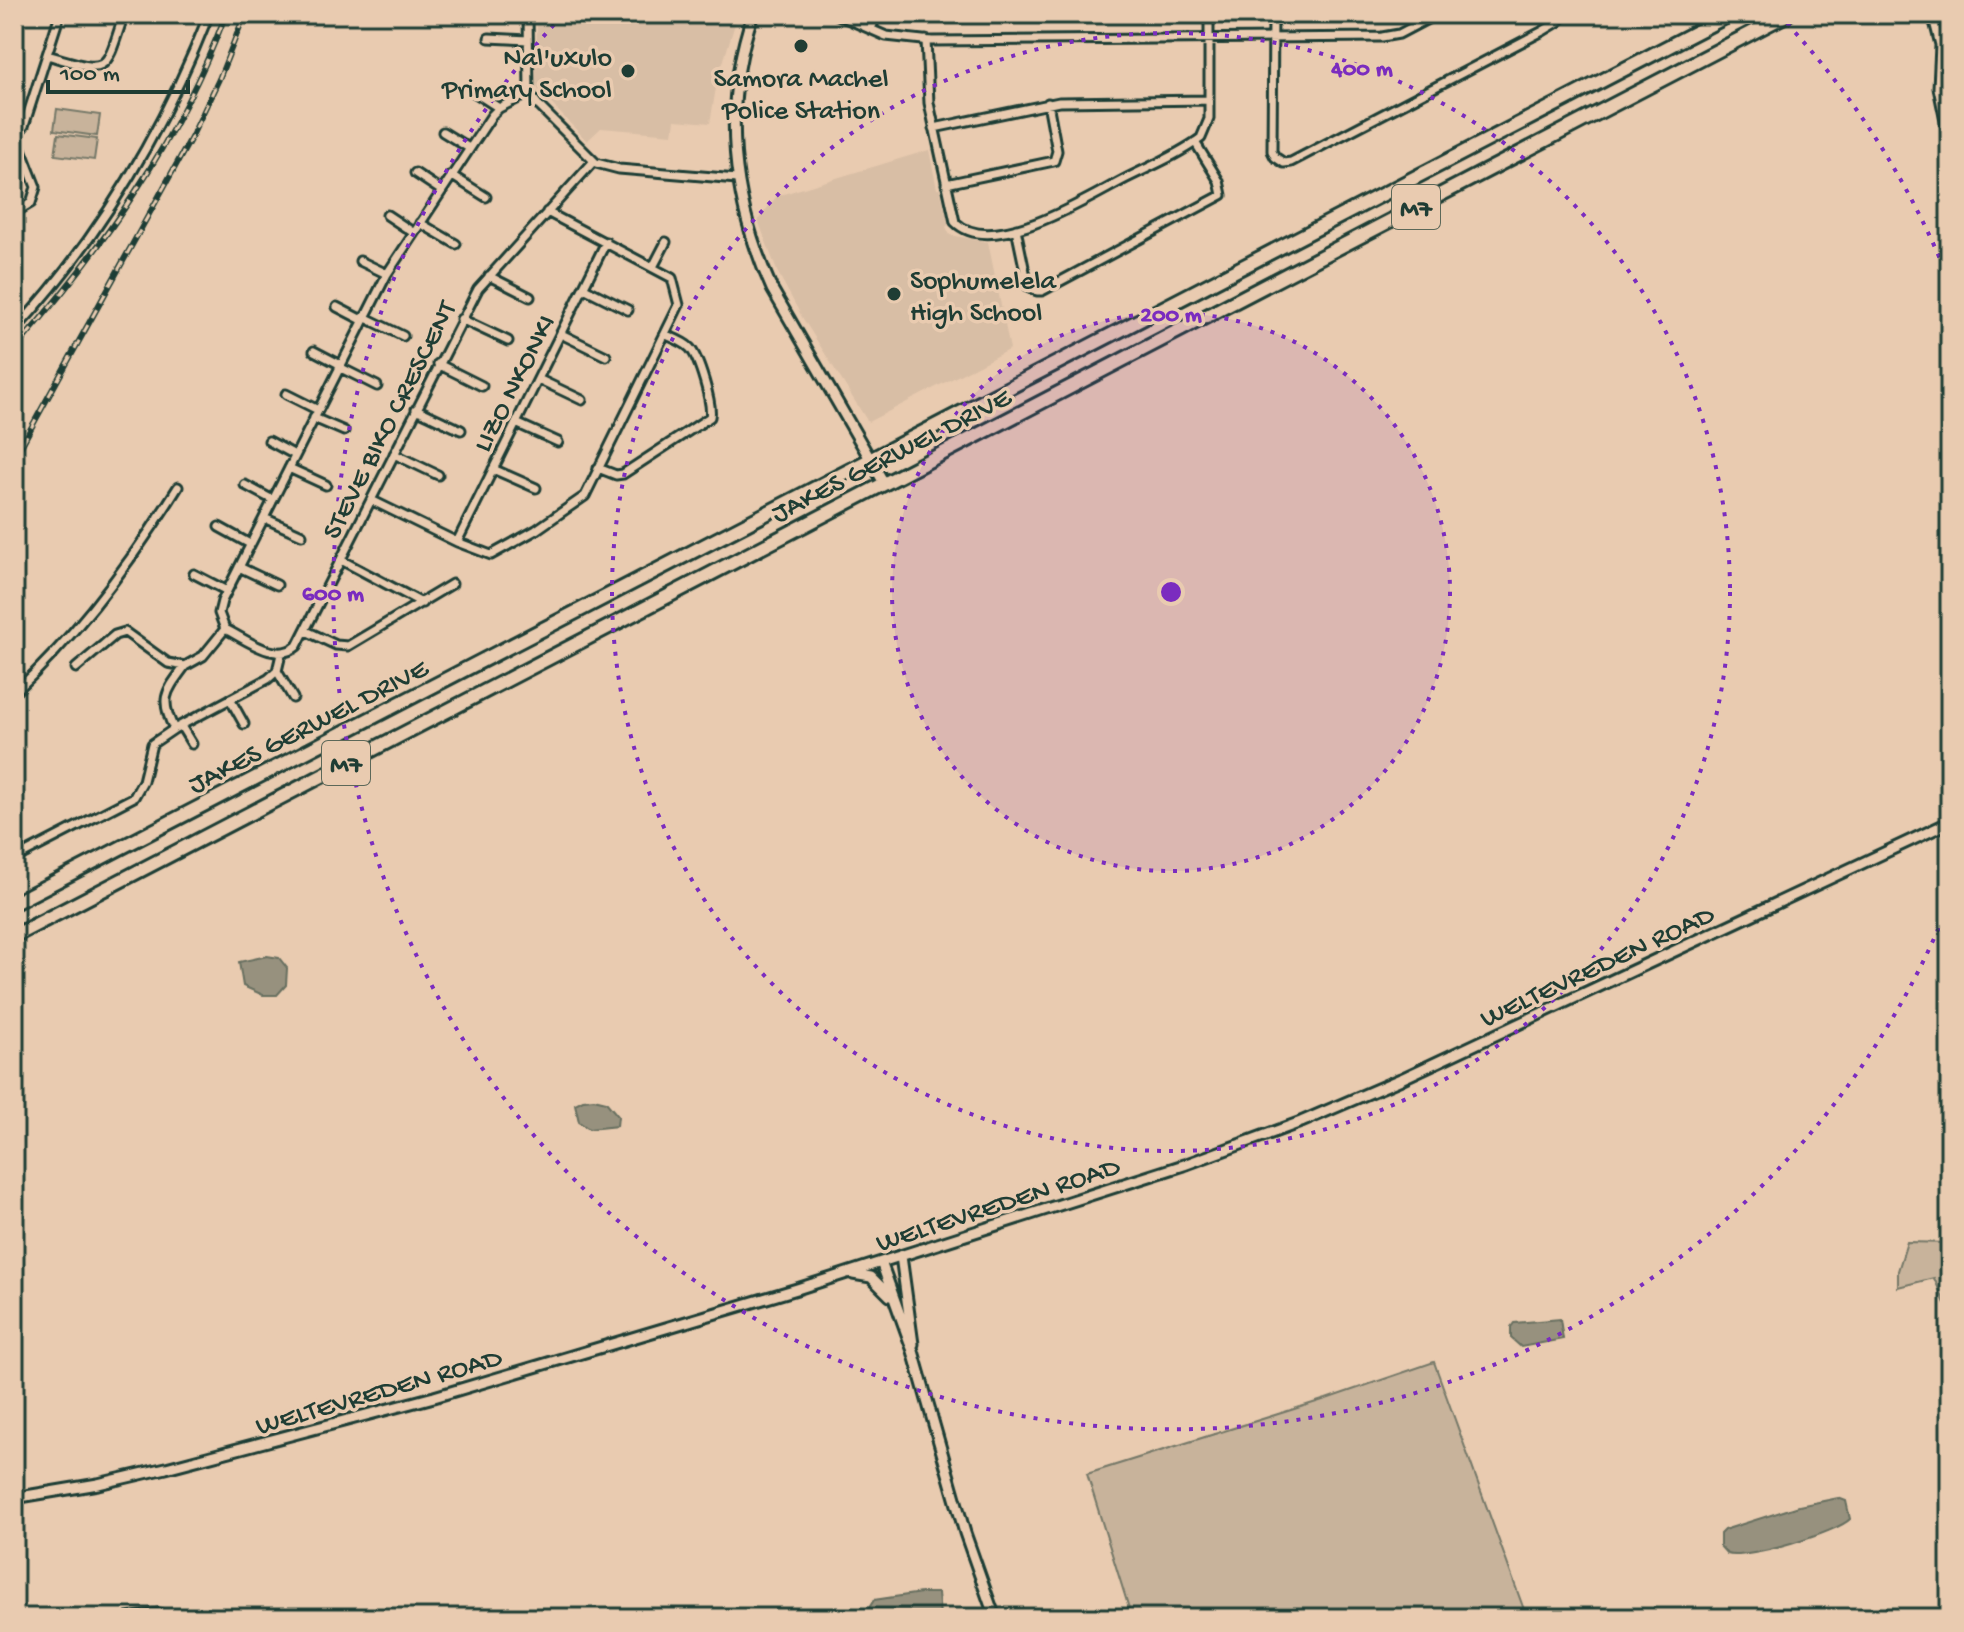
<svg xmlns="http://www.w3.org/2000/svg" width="1964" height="1632" font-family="'Gochi Hand',sans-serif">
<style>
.built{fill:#d8bea5}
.green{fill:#c8b39b;stroke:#747868;stroke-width:2}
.water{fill:#97917e;stroke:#676f60;stroke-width:2}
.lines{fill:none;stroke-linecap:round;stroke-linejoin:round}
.minor-casing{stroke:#1f3d34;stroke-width:13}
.tertiary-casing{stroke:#1f3d34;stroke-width:15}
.trunk-casing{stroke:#1f3d34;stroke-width:18}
.minor{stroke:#e9cbb0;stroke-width:7}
.tertiary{stroke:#e9cbb0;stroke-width:9}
.trunk{stroke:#e9cbb0;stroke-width:12}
.rail-casing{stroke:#1f3d34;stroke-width:6}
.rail{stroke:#e9cbb0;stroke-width:3;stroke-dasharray:9;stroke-linecap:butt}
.ring{fill:none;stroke:#7b2cbf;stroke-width:4;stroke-dasharray:4 8}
.poi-dot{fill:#1f3d34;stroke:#e9cbb0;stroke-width:3}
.labels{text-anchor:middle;stroke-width:7;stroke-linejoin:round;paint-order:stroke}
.shield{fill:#e9cbb0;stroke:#5c6859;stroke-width:2}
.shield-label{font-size:26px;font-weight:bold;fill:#1f3d34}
.poi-label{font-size:28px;fill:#1f3d34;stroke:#e9cbb0;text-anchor:end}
.street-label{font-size:28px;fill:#1f3d34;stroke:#e9cbb0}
.centre{fill:#7b2cbf;stroke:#e9cbb0;stroke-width:4}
.ring-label{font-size:24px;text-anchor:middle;font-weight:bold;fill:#7b2cbf;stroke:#e9cbb0;stroke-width:7;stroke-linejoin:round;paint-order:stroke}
</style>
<rect width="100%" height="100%" fill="#e9cbb0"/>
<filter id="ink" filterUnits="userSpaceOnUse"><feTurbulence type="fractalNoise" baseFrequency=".0125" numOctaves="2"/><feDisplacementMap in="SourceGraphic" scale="16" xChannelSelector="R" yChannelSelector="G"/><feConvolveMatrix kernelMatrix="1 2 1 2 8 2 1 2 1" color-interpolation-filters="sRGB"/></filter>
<g filter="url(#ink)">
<path class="built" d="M 537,14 L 738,14 L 717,82 L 710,123 L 675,120 L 673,134 L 601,128 L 587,141 L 539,91 L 536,84 Z
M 929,150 L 937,189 L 940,189 L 949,224 L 946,227 L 950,235 L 988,242 L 1010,349 L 868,422 L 802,317 L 777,271 L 758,220 L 777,196 Z"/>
<path class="green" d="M 57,109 L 100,115 L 97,136 L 54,130 Z
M 58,134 L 97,139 L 94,160 L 55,155 Z
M 1907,1242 L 1950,1243 L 1950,1307 L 1947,1308 L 1934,1278 L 1898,1287 L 1898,1271 Z
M 1434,1362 L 1527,1618 L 1132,1618 L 1087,1474 L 1326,1399 Z"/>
<path class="water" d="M 267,956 L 279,958 L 287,968 L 286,985 L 277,995 L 263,995 L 243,986 L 239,962 Z
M 594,1099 L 606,1102 L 618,1116 L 617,1126 L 589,1129 L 579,1122 L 575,1104 L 583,1100 Z
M 1560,1319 L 1563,1339 L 1521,1347 L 1511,1338 L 1511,1327 L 1514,1323 Z
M 1838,1498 L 1846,1501 L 1850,1519 C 1838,1532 1746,1561 1727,1554 L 1720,1546 L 1720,1534 L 1724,1530 L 1799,1506 Z
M 921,1593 L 938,1593 L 940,1615 L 933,1618 L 871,1618 L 869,1608 L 874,1600 Z"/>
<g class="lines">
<g class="minor-casing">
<path id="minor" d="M 528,14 L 529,93 L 539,106 L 596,163 L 619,169 L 737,179
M 836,14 L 886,36 L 932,41 L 1382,37 L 1399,34 L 1437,14
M 1273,14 L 1272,151 L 1275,157 L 1284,163 L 1291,162 L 1543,31 L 1558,22 L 1566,14
M 1932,14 L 1940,45 L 1938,88 L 1950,145
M 1935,20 L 1949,14
M 871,29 L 877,14
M 489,38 L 528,40
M 926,40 L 929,103 L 955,222 C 992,259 1088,198 1125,179 C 1151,166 1178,155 1201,138 L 1209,119 L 1209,14
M 47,55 C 109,73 104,76 124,14
M 471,90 L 499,108
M 529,93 L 499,108 L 492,115 L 387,274 L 222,601 L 219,613 L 225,629 C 246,639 276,664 297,646 L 478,289 L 594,161
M 934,128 L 1059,102 L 1209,100
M 443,132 L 469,148
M 14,137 L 24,126 L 60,14
M 415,173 L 442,191
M 451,175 L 486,197
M 946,184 L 1054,161 L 1057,151 L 1048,103
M 14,213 L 31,203 L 36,187 L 16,136
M 387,215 L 414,233
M 420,223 L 456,244
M 1016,229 L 1028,286 L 1037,291 L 1042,291 L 1222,195 L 1219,181 L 1195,142
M 360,261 L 387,274
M 653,267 L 666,242
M 489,276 L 530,297
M 584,288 L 628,310
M 337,307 L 362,320
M 364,317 L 403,336
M 461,319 L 508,341
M 14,331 C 100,238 163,131 209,14
M 561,334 L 606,356
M 314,351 L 341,365
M 438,364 L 482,386
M 339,367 L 377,386
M 538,379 L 582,400
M 286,394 L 318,410
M 416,409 L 461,430
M 314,418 L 344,431
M 516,423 L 558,442
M 269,441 L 295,455
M 394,454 L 438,475
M 289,468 L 326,485
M 598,468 L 616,475 L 623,474 L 710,417 C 713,404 699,358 690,348 C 684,342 673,338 666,335
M 493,469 L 536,488
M 245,485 L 273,500
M 371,500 L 457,542 L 491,555 L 536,530 L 585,496 L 679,305 L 672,278 L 547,212
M 264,518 L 302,535
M 219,527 L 250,544
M 457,542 L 606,242
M 341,560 L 422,603
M 239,567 L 277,585
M 194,574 L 227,591
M 306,631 L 336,645 L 348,646 L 452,584
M 185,666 C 166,692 159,698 174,729 L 268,679 L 277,671 L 281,654
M 76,668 L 115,635 L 125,632 L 168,663 L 185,666 L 203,656 L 225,629
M 277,671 L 293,698
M 14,693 C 78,634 132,561 178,487
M 230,699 L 244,724
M 181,726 L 192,744
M 14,859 L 134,797 L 143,781 L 152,744 L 174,729
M 127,1618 L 159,1613"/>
</g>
<g class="tertiary-casing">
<path id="tertiary" d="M 753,14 C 721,107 732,201 772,289 L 884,483
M 901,1256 L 913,1344
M 881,1262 L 913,1351 L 965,1533 L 995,1618
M 853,1274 L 871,1277 L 890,1296
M 14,1498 L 98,1484 L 166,1468 L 434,1397 L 797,1289 L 1184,1165 L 1301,1122 L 1401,1079 L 1950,822"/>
</g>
<g class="trunk-casing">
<path id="trunk" d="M 14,903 L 1731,14
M 14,936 L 1788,14"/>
</g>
<use href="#minor" class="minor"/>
<use href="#tertiary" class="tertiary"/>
<use href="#trunk" class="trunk"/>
<g class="rail-casing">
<path id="rail" d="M 14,350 C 104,247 177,143 226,14
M 14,459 L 191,138 L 219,79 L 245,14"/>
</g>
<use href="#rail" class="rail"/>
</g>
</g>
<circle cx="1171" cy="592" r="279" fill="#7b2cbf" fill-opacity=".12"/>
<g class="ring">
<circle cx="1171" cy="592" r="279"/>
<circle cx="1171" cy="592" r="559"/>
<path d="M1948 906A838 838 0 1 1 563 15M1779 15A838 838 0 0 1 1948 278"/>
</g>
<g class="poi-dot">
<circle cx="801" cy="46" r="8"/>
<circle cx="628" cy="71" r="8"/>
<circle cx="894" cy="294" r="8"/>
</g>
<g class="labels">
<g class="shield">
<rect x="1392" y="185" width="48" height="44" rx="6"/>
<rect x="322" y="741" width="48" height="44" rx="6"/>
</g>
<g class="shield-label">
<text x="1416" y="216">M7</text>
<text x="346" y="772">M7</text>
</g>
<g class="poi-label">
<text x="612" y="65">Nal'uxulo<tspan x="612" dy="32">Primary School</tspan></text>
<text x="801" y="86" text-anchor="middle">Samora Machel<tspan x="801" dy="32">Police Station</tspan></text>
<text x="910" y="288" text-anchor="start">Sophumelela<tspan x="910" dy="32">High School</tspan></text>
</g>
<g class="street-label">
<text transform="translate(512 382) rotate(-63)" y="10">LIZO NKONKI</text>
<text transform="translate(387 419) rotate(-63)" y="10">STEVE BIKO CRESCENT</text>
<text transform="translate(890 453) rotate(-27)" y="10">JAKES GERWEL DRIVE</text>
<text transform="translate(307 724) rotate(-27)" y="10">JAKES GERWEL DRIVE</text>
<text transform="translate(1596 964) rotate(-25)" y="10">WELTEVREDEN ROAD</text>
<text transform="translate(997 1202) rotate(-18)" y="10">WELTEVREDEN ROAD</text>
<text transform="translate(378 1389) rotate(-16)" y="10">WELTEVREDEN ROAD</text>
</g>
</g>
<circle cx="1171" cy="592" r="12" class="centre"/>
<g class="ring-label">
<text x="1362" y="75">400 m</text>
<text x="1171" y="321">200 m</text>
<text x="333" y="600">600 m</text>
</g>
<rect width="1964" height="1632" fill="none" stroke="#e9cbb0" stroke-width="48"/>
<rect x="24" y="24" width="1916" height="1584" fill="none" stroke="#1f3d34" stroke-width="3" filter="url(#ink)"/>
<path d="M48 80v12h140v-12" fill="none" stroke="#1f3d34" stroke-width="4"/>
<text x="60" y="80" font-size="24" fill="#1f3d34" stroke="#e9cbb0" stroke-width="6" paint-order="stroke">100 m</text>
</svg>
